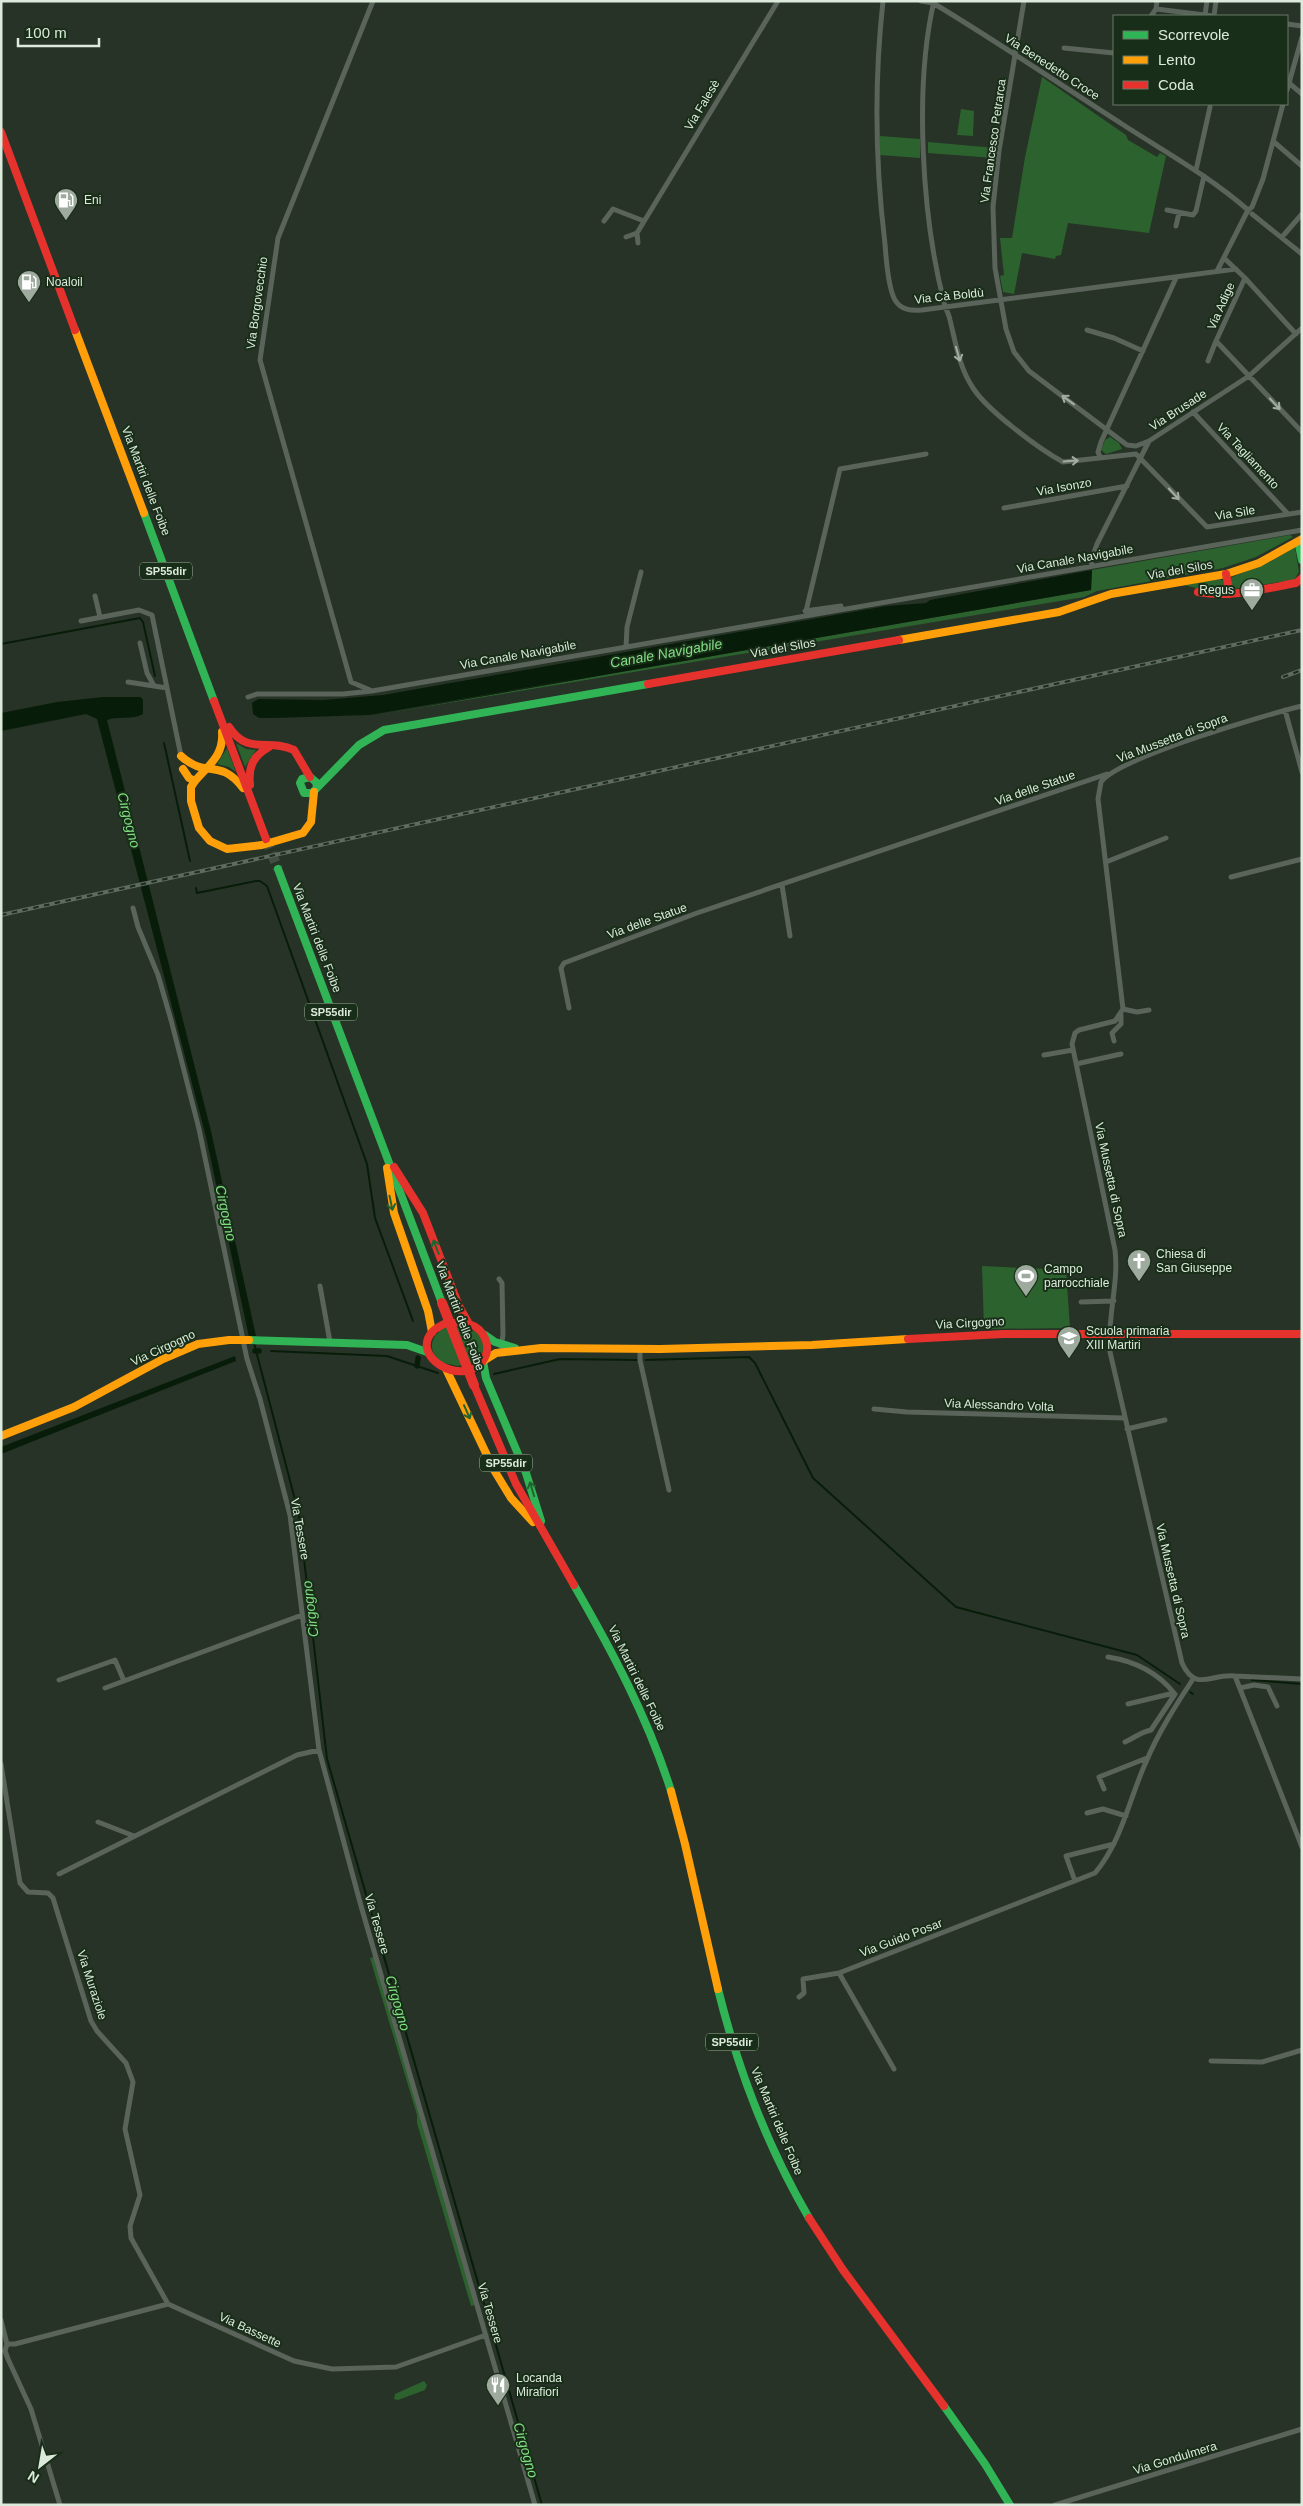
<svg xmlns="http://www.w3.org/2000/svg" width="1303" height="2506" font-family="Helvetica,sans-serif">
<style>
.green{fill:#2c622e}
.water{fill:#081d09}
.lines{fill:none;stroke-linecap:round;stroke-linejoin:round}
.stream{stroke:#081d09;stroke-width:2}
.canal{stroke:#081d09;stroke-width:5.5}
.highway-tunnel{stroke:#424e42;stroke-width:10;stroke-dasharray:10 5;stroke-linecap:butt}
.street{stroke:#5a645a;stroke-width:5}
.fast{stroke:#30b455;stroke-width:8}
.slow{stroke:#ff9f0a;stroke-width:8}
.jam{stroke:#e5322d;stroke-width:8}
.rail-casing{stroke:#606a60;stroke-width:4}
.rail{stroke:#182e18;stroke-width:2;stroke-dasharray:5.5;stroke-linecap:butt}
.jam-bridge{stroke:#e5322d;stroke-width:10}
.oneway{stroke:#a2aea2}
.oneway2{stroke:#226430}
.labels{text-anchor:middle;stroke-width:4;stroke-linejoin:round;paint-order:stroke}
.shield{fill:#182e18;stroke:#a1b2a1;stroke-width:1}
.shield-label{font-size:11px;font-weight:bold;fill:#dceadc}
.street-label{font-size:12px;fill:#dceadc;stroke:#182e18}
.poi-label{font-size:12px;fill:#dceadc;stroke:#182e18;text-anchor:start}
.water-label{font-size:14px;font-style:italic;fill:#81de82;stroke:#182e18}
</style>
<rect width="100%" height="100%" fill="#273327"/>
<path class="green" d="M 1042,77 L 1126,135 L 1128,140 L 1157,157 L 1160,153 L 1166,156 L 1149,233 L 1068,223 L 1061,255 L 1056,256 L 1055,259 L 1022,253 L 1014,294 L 1003,292 L 1000,276 L 1004,275 L 1000,238 L 1012,238 L 1025,157 Z
M 961,109 L 974,111 L 973,136 L 957,135 Z
M 880,136 L 920,139 L 920,158 L 880,155 Z
M 928,142 L 996,148 L 994,158 L 928,153 Z
M 1110,437 L 1119,443 L 1122,449 L 1106,454 L 1101,450 L 1105,440 Z
M 1290,535 L 1293,537 L 1256,557 L 1223,568 L 1097,591 L 1084,597 L 358,718 L 1091,590 L 1092,570 Z
M 1295,547 L 1299,572 L 1294,580 L 1233,589 L 1230,579 L 1232,577 L 1271,561 Z
M 1220,579 L 1224,581 L 1225,591 L 1207,591 L 1184,585 Z
M 236,743 L 246,749 L 256,750 L 245,767 Z
M 227,748 L 236,772 L 229,767 L 217,764 Z
M 982,1266 L 1066,1270 L 1070,1328 L 984,1329 Z
M 444,1327 C 469,1326 496,1331 478,1362 L 458,1366 L 439,1362 C 428,1347 430,1339 444,1327 Z
M 374,1957 L 475,2305 L 471,2306 L 417,2123 L 417,2115 L 370,1958 Z
M 424,2381 L 427,2385 L 425,2390 L 398,2400 L 394,2399 L 395,2394 Z"/>
<path class="water" d="M 1092,570 L 1091,590 L 358,718 L 593,676 L 370,715 L 274,718 L 259,718 L 253,714 L 252,703 L 258,699 L 323,700 L 383,695 L 886,606 L 926,603 L 930,600 Z
M 103,697 L 141,697 L 143,700 L 143,714 C 134,720 117,716 107,720 L 211,1131 L 256,1336 L 249,1337 L 206,1137 L 97,719 L 86,714 L 1,731 L 1,713 L 57,702 Z
M 235,1356 L 236,1361 L 1,1454 L 1,1447 Z"/>
<g class="lines">
<path class="stream" d="M 1,644 L 140,618 L 143,622 L 155,676
M 164,743 L 190,861
M 196,888 L 197,893 L 256,881 L 260,881 L 267,886 L 367,1164 L 375,1218 L 413,1321
M 254,1343 L 299,1515 L 327,1759 L 542,2505
M 271,1351 L 387,1356 L 438,1373
M 646,1360 L 749,1357 L 755,1363 L 813,1478 L 956,1607 L 1137,1655 L 1180,1684
M 494,1374 L 560,1359 L 637,1360
M 1252,1680 L 1302,1684
M 1190,1692 L 1193,1694"/>
<path class="canal" d="M 255,1351 L 259,1351
M 417,1366 L 418,1358"/>
<path class="highway-tunnel" d="M 266,839 L 278,869"/>
<path class="street" d="M 883,1 C 874,83 875,162 885,244 C 886,258 888,288 895,300 C 901,310 911,311 922,310 L 1236,269
M 921,1 L 933,3 C 998,42 1059,84 1122,124 C 1165,152 1209,176 1248,210
M 934,1 C 914,87 922,217 944,302 C 945,308 949,314 950,320 C 956,344 959,367 973,388 C 987,410 1039,449 1063,462 L 1136,454 L 1207,527 L 1302,512
M 1024,1 L 999,151 L 993,207 L 995,268 L 1006,329 L 1014,352 L 1029,371 L 1127,445 L 1136,446 L 1149,441
M 1157,1 L 1156,9 L 1213,16
M 1205,15 L 1207,1
M 1151,16 L 1156,9
M 1214,16 L 1216,1
M 1287,24 L 1302,26
M 1064,48 L 1114,53
M 1289,83 L 1302,94
M 1287,90 L 1302,37
M 1274,142 L 1302,166
M 1196,170 L 1210,107
M 1167,210 L 1193,215 L 1196,211 L 1204,176
M 1248,210 L 1252,207 L 1263,179 L 1283,104
M 1252,214 L 1302,254
M 604,221 L 613,209 L 644,221
M 1176,226 L 1179,213
M 637,233 L 638,243
M 626,237 L 637,233 L 778,1
M 1282,237 L 1302,214
M 1224,258 L 1245,278 L 1216,341 L 1302,432
M 1217,271 L 1248,210
M 1245,278 L 1296,334
M 1087,330 L 1114,338 L 1143,351
M 1208,361 L 1216,341
M 1193,412 L 1288,514
M 1100,457 L 1098,452 L 1101,442 L 1176,278
M 1004,508 L 1127,486
M 1092,566 L 1091,561 L 1097,544 L 1149,441 L 1249,376 L 1302,328
M 95,596 L 100,617
M 805,611 L 841,606
M 806,611 L 840,469 L 926,454
M 81,621 L 139,610 L 152,615 L 181,756
M 140,643 L 147,673 L 153,684
M 626,647 L 627,627 L 641,572
M 128,682 L 167,688
M 370,690 L 351,682 L 260,360 L 278,238 L 373,1
M 248,697 L 257,694 L 343,694 L 372,691 L 1302,530
M 1302,706 C 1268,714 1118,758 1101,782 L 1098,799 L 1123,1009 L 1115,1021 L 1079,1030 L 1075,1033 L 1072,1044 L 1115,1250 C 1119,1284 1107,1317 1110,1352 L 1182,1663 C 1196,1693 1211,1673 1235,1676 L 1302,1847
M 1285,710 L 1302,772
M 1106,862 L 1166,838
M 1231,877 L 1302,859
M 782,885 L 790,936
M 133,908 L 138,927 L 158,975 L 171,1020 L 199,1129 L 247,1359 L 260,1399 L 290,1515 L 319,1750 L 361,1906 L 535,2505
M 569,1008 L 561,968 L 564,963 L 697,913 L 1107,774
M 1123,1009 L 1137,1012 L 1149,1010
M 1114,1041 L 1112,1033 L 1121,1024 L 1121,1015
M 1044,1055 L 1073,1050
M 1076,1064 L 1121,1054
M 499,1279 L 502,1283 L 503,1335 L 501,1347
M 320,1286 L 330,1342
M 1081,1302 L 1114,1301
M 640,1349 L 640,1360 L 669,1490
M 874,1409 L 907,1412 L 1124,1418
M 1127,1429 L 1165,1420
M 1108,1657 C 1134,1661 1158,1673 1174,1693 L 1128,1704
M 1235,1676 L 1302,1679
M 59,1680 L 115,1660 L 124,1681
M 105,1688 L 302,1615
M 1240,1688 L 1254,1685 L 1268,1687 L 1277,1706
M 1125,1742 C 1134,1738 1141,1732 1151,1730 L 1175,1694
M 1,1764 L 20,1883 L 28,1892 L 48,1893 L 53,1898 L 91,2021 L 97,2031 L 126,2063 L 133,2082 L 125,2129 L 140,2195 L 130,2226 L 131,2238 L 168,2304
M 1104,1789 L 1099,1777 L 1147,1758
M 1087,1813 L 1103,1809 L 1126,1816
M 98,1822 L 134,1836
M 59,1874 L 297,1755 L 319,1750
M 1075,1881 L 1066,1856 L 1114,1844
M 799,1997 L 804,1993 L 803,1979 L 839,1973
M 1211,2061 L 1262,2062 L 1302,2050
M 894,2069 L 839,1973 L 1095,1873 C 1122,1841 1129,1799 1146,1762 C 1158,1733 1176,1705 1193,1679
M 1,2320 L 7,2344 L 15,2344 L 168,2304 L 294,2361 L 332,2369 L 396,2367 L 486,2335
M 7,2344 L 5,2351 L 8,2359 L 31,2409 L 60,2505
M 1055,2505 L 1302,2429"/>
<path class="fast" d="M 144,513 L 214,701
M 1299,545 L 1302,560
M 317,787 L 316,782 L 310,777 L 302,779 L 300,783 L 304,793 L 312,793 L 359,745 L 384,730 L 648,684
M 278,869 L 442,1303
M 485,1335 L 495,1342 L 515,1348
M 249,1340 L 407,1345 L 427,1352
M 483,1361 L 486,1378 L 526,1473 L 541,1521
M 574,1585 C 612,1651 648,1718 671,1791
M 718,1989 C 738,2070 767,2146 809,2218
M 944,2406 L 985,2464 L 1010,2505"/>
<path class="slow" d="M 75,330 L 144,513
M 899,640 L 1059,612 L 1111,594 L 1226,574 L 1259,563 L 1302,539
M 181,756 C 206,779 219,757 243,788
M 183,769 L 189,778 L 195,781 C 209,765 224,755 222,732
M 195,781 L 191,787 L 191,801 L 199,828 L 210,841 L 227,849 L 262,845 L 303,833 L 311,822 L 314,792
M 387,1168 L 394,1213 L 428,1311 L 432,1332
M 483,1361 L 496,1353 L 541,1348 L 660,1349 L 812,1345 L 908,1339
M 446,1369 L 494,1470 L 511,1498 L 533,1522
M 1,1436 L 74,1407 L 163,1359 L 198,1344 L 229,1340 L 249,1340
M 671,1791 L 685,1844 L 718,1989"/>
<path class="jam" d="M 1,132 L 75,330
M 1226,574 L 1230,594
M 1198,592 C 1231,598 1263,589 1296,583 L 1302,578
M 648,684 L 899,640
M 214,701 L 266,839
M 229,727 C 248,756 268,738 294,750 L 310,777
M 250,785 C 248,767 253,756 269,747
M 394,1167 L 423,1213 L 459,1306 L 469,1324
M 446,1323 C 454,1323 462,1322 469,1324 C 485,1329 493,1348 482,1362 C 460,1387 409,1356 433,1331 C 436,1328 442,1325 446,1323 Z
M 908,1339 L 1003,1334 L 1302,1334
M 474,1385 L 516,1484 L 574,1585
M 809,2218 L 843,2270 L 944,2406"/>
<g class="rail-casing">
<path id="rail" d="M 1283,677 L 1302,670
M 1,915 L 1302,630"/>
</g>
<use href="#rail" class="rail"/>
<path class="jam-bridge" d="M 442,1303 L 474,1385"/>
</g>
<defs><path id="oneway-shaft" d="M-6 0H5M1.5-3L5.5 0L1.5 3" fill="none" stroke-width="1.6" stroke-linecap="round" stroke-linejoin="round" transform="scale(1.25)"/></defs>
<g class="oneway">
<use href="#oneway-shaft" transform="translate(958 354) rotate(74)"/>
<use href="#oneway-shaft" transform="translate(1068 400) rotate(-144)"/>
<use href="#oneway-shaft" transform="translate(1275 404) rotate(47)"/>
<use href="#oneway-shaft" transform="translate(1071 461) rotate(-4)"/>
<use href="#oneway-shaft" transform="translate(1174 494) rotate(47)"/>
</g>
<g class="oneway2">
<use href="#oneway-shaft" transform="translate(391 1203) rotate(78)"/>
<use href="#oneway-shaft" transform="translate(436 1247) rotate(-111)"/>
<use href="#oneway-shaft" transform="translate(467 1412) rotate(66)"/>
<use href="#oneway-shaft" transform="translate(532 1489) rotate(-107)"/>
</g>
<defs>
<g id="fuel-pin" transform="scale(1.25)"><path d="M0 17L-7.5 6A9.5 9.5 0 1 1 7.5 6Z" fill="#9daa9d" stroke="#182e18"/><path d="M-5.5-6h7V0h2V4h1.3V-2.5L3-4.5l.8-.8L6-3V5H2.5V1h-1V6h-7ZM-4.2-4.7v3.2H.2V-4.7Z" fill="#fff"/></g>
<g id="office-pin" transform="scale(1.25)"><path d="M0 17L-7.5 6A9.5 9.5 0 1 1 7.5 6Z" fill="#9daa9d" stroke="#182e18"/><path d="M-6-3h4V-5.5h4V-3h4V5H-6ZM-1-4.5V-3h2v-1.5ZM-6 0V1H6V0Z" fill="#fff"/></g>
<g id="church-pin" transform="scale(1.25)"><path d="M0 17L-7.5 6A9.5 9.5 0 1 1 7.5 6Z" fill="#9daa9d" stroke="#182e18"/><path d="M-1.2-6h2.4v3.5h3.3v2.4h-3.3V6h-2.4V-.1h-3.3v-2.4h3.3Z" fill="#fff"/></g>
<g id="stadium-pin" transform="scale(1.25)"><path d="M0 17L-7.5 6A9.5 9.5 0 1 1 7.5 6Z" fill="#9daa9d" stroke="#182e18"/><path d="M0-5a6.5 5 0 1 0 0 10a6.5 5 0 1 0 0-10ZM-3.5-1.8h7v3.6h-7Z" fill="#fff"/></g>
<g id="school-pin" transform="scale(1.25)"><path d="M0 17L-7.5 6A9.5 9.5 0 1 1 7.5 6Z" fill="#9daa9d" stroke="#182e18"/><path d="M0-5L7-2L0 1L-7-2ZM-4 1L0 2.5L4 1V4Q0 6-4 4Z" fill="#fff"/></g>
<g id="restaurant-pin" transform="scale(1.25)"><path d="M0 17L-7.5 6A9.5 9.5 0 1 1 7.5 6Z" fill="#9daa9d" stroke="#182e18"/><path d="M-5-6h1v4h1v-4h1v4h1v-4h1v5L-1.5 .5V6h-2V.5L-5-1ZM5-6V6H3V1.5H1.5Q1.5-4 5-6Z" fill="#fff"/></g>
</defs>
<g fill-rule="evenodd">
<use href="#fuel-pin" x="66" y="200"/>
<use href="#fuel-pin" x="29" y="282"/>
<use href="#office-pin" x="1252" y="590"/>
<use href="#church-pin" x="1139" y="1261"/>
<use href="#stadium-pin" x="1026" y="1276"/>
<use href="#school-pin" x="1069" y="1338"/>
<use href="#restaurant-pin" x="498" y="2385"/>
</g>
<g class="labels">
<g class="shield">
<rect x="140" y="562.5" width="52" height="17" rx="4"/>
<rect x="305" y="1003.5" width="52" height="17" rx="4"/>
<rect x="480" y="1454.5" width="52" height="17" rx="4"/>
<rect x="706" y="2033.5" width="52" height="17" rx="4"/>
</g>
<g class="shield-label">
<text x="166" y="575">SP55dir</text>
<text x="331" y="1016">SP55dir</text>
<text x="506" y="1467">SP55dir</text>
<text x="732" y="2046">SP55dir</text>
</g>
<g class="street-label">
<text transform="translate(1052 67) rotate(33)" y="4">Via Benedetto Croce</text>
<text transform="translate(702 105) rotate(-59)" y="4">Via Falesè</text>
<text transform="translate(993 141) rotate(-82)" y="4">Via Francesco Petrarca</text>
<text transform="translate(949 296) rotate(-6)" y="4">Via Cà Boldù</text>
<text transform="translate(257 303) rotate(-82)" y="4">Via Borgovecchio</text>
<text transform="translate(1221 306) rotate(-66)" y="4">Via Adige</text>
<text transform="translate(1178 410) rotate(-33)" y="4">Via Brusade</text>
<text transform="translate(1248 456) rotate(47)" y="4">Via Tagliamento</text>
<text transform="translate(146 481) rotate(69)" y="4">Via Martiri delle Foibe</text>
<text transform="translate(1064 487) rotate(-10)" y="4">Via Isonzo</text>
<text transform="translate(1235 513) rotate(-9)" y="4">Via Sile</text>
<text transform="translate(1075 559) rotate(-10)" y="4">Via Canale Navigabile</text>
<text transform="translate(1180 570) rotate(-10)" y="4">Via del Silos</text>
<text transform="translate(783 648) rotate(-10)" y="4">Via del Silos</text>
<text transform="translate(518 655) rotate(-10)" y="4">Via Canale Navigabile</text>
<text transform="translate(1172 738) rotate(-21)" y="4">Via Mussetta di Sopra</text>
<text transform="translate(1035 788) rotate(-19)" y="4">Via delle Statue</text>
<text transform="translate(647 921) rotate(-20)" y="4">Via delle Statue</text>
<text transform="translate(317 938) rotate(69)" y="4">Via Martiri delle Foibe</text>
<text transform="translate(1111 1180) rotate(78)" y="4">Via Mussetta di Sopra</text>
<text transform="translate(460 1316) rotate(69)" y="4">Via Martiri delle Foibe</text>
<text transform="translate(970 1323) rotate(-3)" y="4">Via Cirgogno</text>
<text transform="translate(163 1348) rotate(-25)" y="4">Via Cirgogno</text>
<text transform="translate(999 1405) rotate(2)" y="4">Via Alessandro Volta</text>
<text transform="translate(300 1529) rotate(80)" y="4">Via Tessere</text>
<text transform="translate(1173 1581) rotate(77)" y="4">Via Mussetta di Sopra</text>
<text transform="translate(637 1678) rotate(64)" y="4">Via Martiri delle Foibe</text>
<text transform="translate(377 1924) rotate(74)" y="4">Via Tessere</text>
<text transform="translate(901 1938) rotate(-21)" y="4">Via Guido Posar</text>
<text transform="translate(92 1985) rotate(72)" y="4">Via Muraziole</text>
<text transform="translate(777 2121) rotate(67)" y="4">Via Martiri delle Foibe</text>
<text transform="translate(490 2313) rotate(74)" y="4">Via Tessere</text>
<text transform="translate(250 2330) rotate(25)" y="4">Via Bassette</text>
<text transform="translate(1175 2458) rotate(-17)" y="4">Via Gondulmera</text>
</g>
<g class="poi-label">
<text x="84" y="204">Eni</text>
<text x="46" y="286">Noaloil</text>
<text x="1234" y="594" text-anchor="end">Regus</text>
<text x="1156" y="1258">Chiesa di<tspan x="1156" dy="14">San Giuseppe</tspan></text>
<text x="1044" y="1273">Campo<tspan x="1044" dy="14">parrocchiale</tspan></text>
<text x="1086" y="1335">Scuola primaria<tspan x="1086" dy="14">XIII Martiri</tspan></text>
<text x="516" y="2382">Locanda<tspan x="516" dy="14">Mirafiori</tspan></text>
</g>
<g class="water-label">
<text transform="translate(666 653) rotate(-10)" y="5">Canale Navigabile</text>
<text transform="translate(129 820) rotate(76)" y="5">Cirgogno</text>
<text transform="translate(226 1213) rotate(78)" y="5">Cirgogno</text>
<text transform="translate(310 1609) rotate(-97)" y="5">Cirgogno</text>
<text transform="translate(398 2003) rotate(74)" y="5">Cirgogno</text>
<text transform="translate(526 2450) rotate(74)" y="5">Cirgogno</text>
</g>
</g>
<rect width="1303" height="2506" fill="none" stroke="#dceadc" stroke-width="5"/>
<rect x="1113" y="15" width="175" height="90" fill="#182e18" stroke="#667966"/>
<rect x="1123" y="31" width="25" height="8" fill="#30b455" stroke="#667966"/>
<text x="1158" y="40" font-size="15" fill="#dceadc">Scorrevole</text>
<rect x="1123" y="56" width="25" height="8" fill="#ff9f0a" stroke="#667966"/>
<text x="1158" y="65" font-size="15" fill="#dceadc">Lento</text>
<rect x="1123" y="81" width="25" height="8" fill="#e5322d" stroke="#667966"/>
<text x="1158" y="90" font-size="15" fill="#dceadc">Coda</text>
<g transform="translate(40 2466) rotate(211)" stroke="#182e18" stroke-width="4" paint-order="stroke">
<path d="M0-4L9 19L0 12L-9 19Z" fill="#dceadc"/>
<text y="-8" font-size="14" font-weight="bold" text-anchor="middle" fill="#dceadc">N</text>
</g>
<path d="M18 38v8h81v-8" fill="none" stroke="#dceadc" stroke-width="2.5"/>
<text x="25" y="38" font-size="15" fill="#dceadc" stroke="#182e18" stroke-width="4" paint-order="stroke">100 m</text>
</svg>
